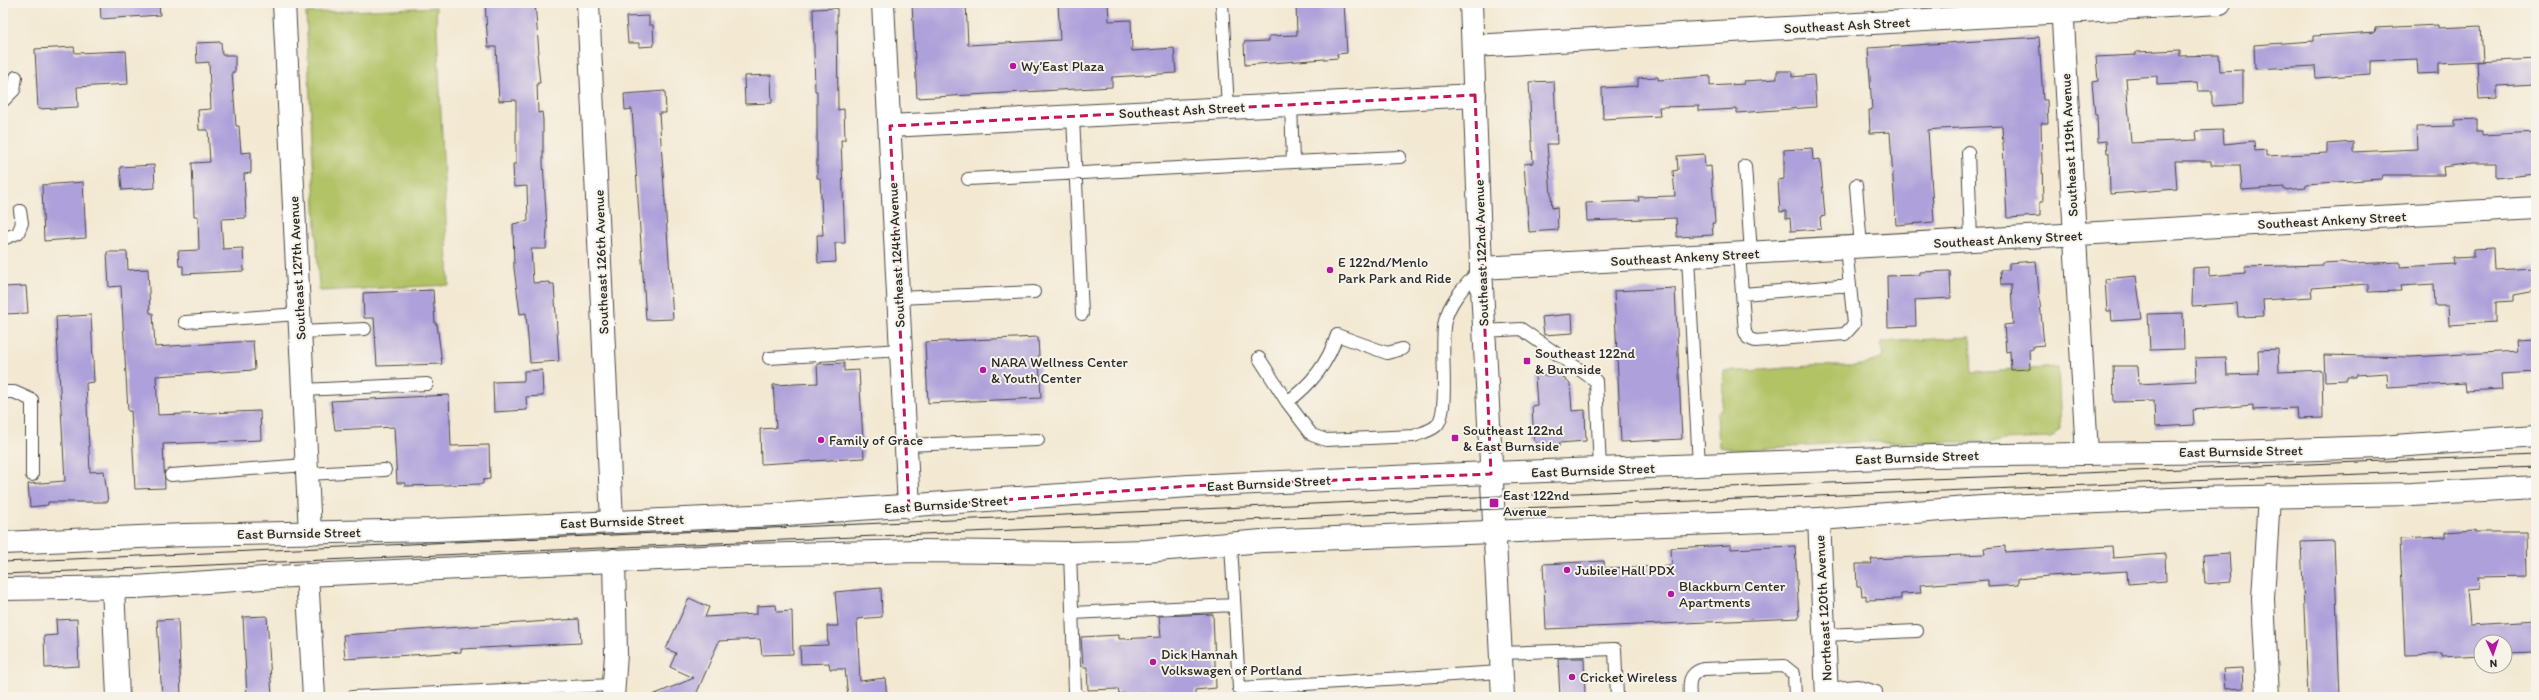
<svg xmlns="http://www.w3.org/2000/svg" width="2539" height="700" font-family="Itim,sans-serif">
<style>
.green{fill:#b2c366;stroke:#6e7748}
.building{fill:#aea0da}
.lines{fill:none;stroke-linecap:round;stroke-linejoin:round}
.service-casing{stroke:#494844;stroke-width:14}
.minor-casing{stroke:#494844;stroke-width:24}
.tertiary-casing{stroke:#494844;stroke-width:24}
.primary-casing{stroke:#494844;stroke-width:24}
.service{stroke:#fff;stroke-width:12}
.minor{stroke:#fff;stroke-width:22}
.tertiary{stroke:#fff;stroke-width:22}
.primary{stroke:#fff;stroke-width:22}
.tram{stroke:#2b2b2b;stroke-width:1}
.marked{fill:none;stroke:#c2185b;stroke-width:3;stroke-dasharray:8 5;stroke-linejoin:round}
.poi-dot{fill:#b5179e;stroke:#f7f3e8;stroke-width:1.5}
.labels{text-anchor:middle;stroke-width:4;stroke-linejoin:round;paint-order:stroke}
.street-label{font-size:14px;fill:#2b2b2b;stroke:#f7f3e8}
.poi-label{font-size:14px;fill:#2b2b2b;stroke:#f7f3e8;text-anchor:start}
</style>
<rect width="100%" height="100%" fill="#f7f3e8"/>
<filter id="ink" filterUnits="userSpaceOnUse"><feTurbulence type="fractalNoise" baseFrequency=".025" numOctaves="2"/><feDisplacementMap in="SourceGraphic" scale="8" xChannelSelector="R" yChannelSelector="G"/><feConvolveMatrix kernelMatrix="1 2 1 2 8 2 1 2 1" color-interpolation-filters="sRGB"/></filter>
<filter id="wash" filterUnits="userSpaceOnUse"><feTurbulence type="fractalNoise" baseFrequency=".012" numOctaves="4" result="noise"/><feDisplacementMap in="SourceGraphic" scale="16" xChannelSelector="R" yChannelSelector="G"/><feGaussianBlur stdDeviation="0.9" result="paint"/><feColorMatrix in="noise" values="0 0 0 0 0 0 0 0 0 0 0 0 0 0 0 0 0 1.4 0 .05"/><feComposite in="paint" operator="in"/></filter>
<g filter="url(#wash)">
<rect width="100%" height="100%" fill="#f3e9d3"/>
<path class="green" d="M 436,7 L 449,285 L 319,291 L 306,13 Z
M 1970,337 L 1972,373 L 2058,367 L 2061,429 L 2051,438 L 2002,440 L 1997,442 L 1856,442 L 1738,450 L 1719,447 L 1717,414 L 1722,407 L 1724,371 C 1754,372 1781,368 1810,366 C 1836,364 1859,371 1883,357 L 1881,342 Z"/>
<g id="blocks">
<path class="building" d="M 100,3 L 159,3 L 160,15 L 101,19 Z
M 485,3 L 535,3 L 539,53 L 537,54 L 540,83 L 537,83 L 538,113 L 542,112 L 543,120 L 543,163 L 547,228 L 546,249 L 531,249 L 533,283 L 550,282 L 550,284 L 554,284 L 559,361 L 530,363 L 526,313 L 520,314 L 514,268 L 513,224 L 528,221 L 527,186 L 514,187 L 513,164 L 516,164 L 516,100 L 499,101 L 496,47 L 488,47 Z
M 912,3 L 966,3 L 968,45 L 1060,40 L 1058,3 L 1108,3 L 1109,21 L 1131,20 L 1132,51 L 1174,48 L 1176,73 L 1112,77 L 1112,87 L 917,98 Z
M 1296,3 L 1344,3 L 1347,53 L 1337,54 L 1338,58 L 1245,65 L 1244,42 L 1269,41 L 1269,36 L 1297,35 Z
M 837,8 L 838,110 L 844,109 L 845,140 L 841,140 L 845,243 L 835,243 L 836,262 L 818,263 L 817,235 L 823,235 L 820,178 L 817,178 L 817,91 L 815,91 L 813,9 Z
M 649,16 L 649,25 L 653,25 L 654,46 L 639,47 L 639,43 L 628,43 L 626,17 Z
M 2438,25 L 2438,28 L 2481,26 L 2483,61 L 2439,63 L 2439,73 L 2418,74 L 2417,59 L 2370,61 L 2370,74 L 2316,78 L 2315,66 L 2255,69 L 2254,45 L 2314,41 L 2314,36 L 2376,32 L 2375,28 Z
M 2039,37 L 2043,100 L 2047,100 L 2048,123 L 2041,123 L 2043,202 L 2040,202 L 2040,216 L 2007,218 L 2002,126 L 1939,129 L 1928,130 L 1934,222 L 1896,225 L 1890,132 L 1870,133 L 1869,110 L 1872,110 L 1868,48 Z
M 221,42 L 222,55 L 235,55 L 235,72 L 232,72 L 236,126 L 239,126 L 241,153 L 251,152 L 251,173 L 244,174 L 246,218 L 221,219 L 223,249 L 243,248 L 244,271 L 183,274 L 183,266 L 179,266 L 178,251 L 199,250 L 198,216 L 194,216 L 192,163 L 210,162 L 208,130 L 199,130 L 198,110 L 211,109 L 209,62 L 197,63 L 196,43 Z
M 74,47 L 75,53 L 126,51 L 128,84 L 77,87 L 78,107 L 38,109 L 35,49 Z
M 2180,50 L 2180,56 L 2219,55 L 2220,71 L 2243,70 L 2243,104 L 2212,106 L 2212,91 L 2198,91 L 2197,83 L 2157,85 L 2157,76 L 2126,78 L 2131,143 L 2197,140 L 2196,131 L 2223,130 L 2224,144 L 2254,141 L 2255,151 L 2266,150 L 2266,156 L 2327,153 L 2327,144 L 2353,142 L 2353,152 L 2417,149 L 2416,127 L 2455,126 L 2455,120 L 2477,119 L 2477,131 L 2483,131 L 2483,135 L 2536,132 L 2536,174 L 2496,178 L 2496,163 L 2472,163 L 2443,167 L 2444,175 L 2382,175 L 2381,179 L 2306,184 L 2306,188 L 2284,190 L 2284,187 L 2242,190 L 2240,165 L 2211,165 L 2211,161 L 2175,161 L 2177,189 L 2110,194 L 2109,153 L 2107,153 L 2106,141 L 2098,142 L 2097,115 L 2095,115 L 2092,82 L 2098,81 L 2096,57 L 2136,55 L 2136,52 Z
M 2536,59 L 2536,84 L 2497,86 L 2497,98 L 2479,99 L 2477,62 Z
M 1777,71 L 1792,71 L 1792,77 L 1814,75 L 1816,107 L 1737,113 L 1737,109 L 1699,111 L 1699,106 L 1659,107 L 1660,116 L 1603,119 L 1602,88 L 1638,86 L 1638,78 L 1658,77 L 1658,80 L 1710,76 L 1710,86 L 1744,84 L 1744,81 L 1777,79 Z
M 771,75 L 772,103 L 745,104 L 744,76 Z
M 1554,81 L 1557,144 L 1547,144 L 1552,208 L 1557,207 L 1558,230 L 1529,232 L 1524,164 L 1533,163 L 1529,82 Z
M 665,91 L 666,113 L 659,113 L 673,319 L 646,320 L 632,109 L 625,110 L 624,94 Z
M 1812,148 L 1813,160 L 1820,159 L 1825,216 L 1820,217 L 1821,229 L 1791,231 L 1790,218 L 1786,219 L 1786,211 L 1780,212 L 1778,180 L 1784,179 L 1784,150 Z
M 1704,154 L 1705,167 L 1711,166 L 1715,223 L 1712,223 L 1713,235 L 1677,237 L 1676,218 L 1587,221 L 1586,203 L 1639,201 L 1638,197 L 1675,196 L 1673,171 L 1678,170 L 1677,156 Z
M 154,165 L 155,188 L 122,190 L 120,167 Z
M 83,182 L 86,238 L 44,241 L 42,185 Z
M 2493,248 L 2494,270 L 2536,268 L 2536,291 L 2514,295 L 2514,301 L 2496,302 L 2496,322 L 2449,325 L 2448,306 L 2435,306 L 2434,284 L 2400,286 L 2401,291 L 2368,292 L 2368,284 L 2311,288 L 2312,297 L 2263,300 L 2264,316 L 2238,317 L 2237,303 L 2192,306 L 2193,268 L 2209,267 L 2209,276 L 2245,273 L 2245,267 L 2323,265 L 2323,263 L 2341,262 L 2352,264 L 2400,262 L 2400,267 L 2455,264 L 2454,258 L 2474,257 L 2474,249 Z
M 107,252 L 127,252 L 128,270 L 148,269 L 150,313 L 153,313 L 155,347 L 253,341 L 255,370 L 156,376 L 158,415 L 260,411 L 261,440 L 163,444 L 165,488 L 135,489 L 131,411 L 128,411 L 121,286 L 109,287 Z
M 2036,261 L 2044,345 L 2033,346 L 2033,349 L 2029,350 L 2030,369 L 2011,370 L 2010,351 L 2006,352 L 2004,325 L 2013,324 L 2011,285 L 2001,285 L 2000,270 L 2009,270 L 2009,263 Z
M 1950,271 L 1951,298 L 1915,300 L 1916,326 L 1888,327 L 1887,276 L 1920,275 L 1920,272 Z
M 2136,276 L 2142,319 L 2112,321 L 2111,311 L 2107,311 L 2105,279 Z
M 26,286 L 28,313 L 3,314 L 3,287 Z
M 1675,288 L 1682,439 L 1621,442 L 1614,291 Z
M 433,290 L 435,324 L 437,324 L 442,364 L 377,366 L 374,318 L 364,318 L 363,293 Z
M 2183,313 L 2184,349 L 2150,350 L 2148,314 Z
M 1572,314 L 1573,333 L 1544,335 L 1542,317 Z
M 91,315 L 94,382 L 86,383 L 90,472 L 104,471 L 108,502 L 48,502 L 48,505 L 30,507 L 28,484 L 65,481 L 56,317 Z
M 1038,337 L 1041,398 L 928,403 L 925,342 Z
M 2536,339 L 2536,372 L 2501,374 L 2502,389 L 2466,391 L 2465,383 L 2388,388 L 2387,373 L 2356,375 L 2356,377 L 2347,377 L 2347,380 L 2325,381 L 2324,355 L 2411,357 L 2518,351 L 2517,340 Z
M 2278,349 L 2279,372 L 2322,370 L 2323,418 L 2298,419 L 2297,408 L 2253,410 L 2253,405 L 2193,410 L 2194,425 L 2155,427 L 2154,401 L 2114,402 L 2113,366 L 2138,366 L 2139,384 L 2196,381 L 2195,358 L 2226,357 L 2227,375 L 2259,374 L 2258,350 Z
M 844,363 L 844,371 L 859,370 L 864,458 L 761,464 L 760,429 L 776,428 L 773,385 L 818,383 L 817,364 Z
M 542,370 L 543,396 L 526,397 L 527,410 L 494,412 L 493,382 L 524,381 L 524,371 Z
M 1561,375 L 1570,384 L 1572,411 L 1585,410 L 1586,441 L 1559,443 L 1559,447 L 1542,447 L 1534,441 L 1532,406 L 1537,405 L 1535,376 Z
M 449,395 L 451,446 L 489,445 L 490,479 L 483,480 L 483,484 L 405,486 L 405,483 L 397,483 L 394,427 L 335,430 L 331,401 Z
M 2475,530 L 2475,532 L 2526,532 L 2527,576 L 2479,577 L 2480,588 L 2467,589 L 2470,625 L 2536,621 L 2536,652 L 2505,653 L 2505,642 L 2481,642 L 2481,655 L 2442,657 L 2442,654 L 2405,655 L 2400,539 L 2445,537 L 2445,532 Z
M 2334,541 L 2340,697 L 2308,697 L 2301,542 Z
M 1731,545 L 1731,549 L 1795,546 L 1799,618 L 1546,629 L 1543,564 L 1604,561 L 1604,568 L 1672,566 L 1671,548 Z
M 2005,546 L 2005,552 L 2112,546 L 2113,558 L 2165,554 L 2166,581 L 2128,584 L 2127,571 L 2049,576 L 2018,579 L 2018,585 L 1988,587 L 1988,580 L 1920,585 L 1921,593 L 1901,594 L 1901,599 L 1866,600 L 1866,595 L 1862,596 L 1861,587 L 1857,587 L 1856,564 L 1872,564 L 1871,559 L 1985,554 L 1984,548 Z
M 2229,553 L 2231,582 L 2205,584 L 2203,555 Z
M 881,588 L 882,617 L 857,619 L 860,681 L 885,678 L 887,697 L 848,697 L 845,669 L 830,669 L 829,663 L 801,664 L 800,646 L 828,645 L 827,626 L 838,626 L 835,592 Z
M 689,598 L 709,607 L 705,617 L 757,614 L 757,606 L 776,605 L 777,612 L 792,611 L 793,654 L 762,655 L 760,639 L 719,641 L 695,697 L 648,697 L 694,678 L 670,667 L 676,653 L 666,649 Z
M 1213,614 L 1216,688 L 1195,690 L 1195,697 L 1147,697 L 1150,693 L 1119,694 L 1118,689 L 1088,690 L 1087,667 L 1083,667 L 1081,637 L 1119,635 L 1119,639 L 1161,637 L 1159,616 Z
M 267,616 L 272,697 L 247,697 L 243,617 Z
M 77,619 L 79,666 L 45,668 L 44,636 L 57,635 L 56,620 Z
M 178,619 L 181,697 L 162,697 L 157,620 Z
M 579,619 L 581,643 L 461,649 L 461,652 L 345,659 L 343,635 Z
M 1558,658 L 1584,658 L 1585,696 L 1560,697 Z
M 2242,668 L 2243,688 L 2225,689 L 2223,669 Z"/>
</g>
</g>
<g filter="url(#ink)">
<use href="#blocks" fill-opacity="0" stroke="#494844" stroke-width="1"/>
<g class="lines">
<g class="service-casing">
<path id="service" d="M 1222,3 L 1228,108
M 3,101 L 14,90 L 16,77
M 1291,104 L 1293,162 L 1400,157
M 1073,116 L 1082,314
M 1968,152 L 1971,241
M 1745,166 L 1751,253
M 968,179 L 1293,162
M 1856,185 L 1861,247
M 3,239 L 18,233 L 22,223 L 20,211
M 1739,254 L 1745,332 L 1748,338 L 1755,341 L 1845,334 L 1854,324 L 1846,248
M 1688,257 L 1699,466
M 1743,294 L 1850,285
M 898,298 L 1034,292
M 185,322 L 299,314
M 1484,331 L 1521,329 L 1596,381 L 1600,469
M 300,332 L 365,329
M 769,358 L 901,350
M 1259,358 L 1287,402 L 1312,435 L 1326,440 L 1414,436 C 1421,433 1430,431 1436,426 C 1451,413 1439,344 1445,321 C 1450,300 1467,284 1481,268
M 303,390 L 427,384
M 3,392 L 14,392 L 32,400 L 32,475
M 1287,402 C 1311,385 1328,363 1337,335 L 1387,353 L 1402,349
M 906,445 L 1038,440
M 307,474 L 385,470
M 171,475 L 306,465
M 1231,544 L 1239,688 L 1501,672
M 1070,553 L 1075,692 L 1080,697
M 1073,613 L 1234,605
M 1824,635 L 1917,631
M 1500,653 L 1615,649 L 1617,697
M 1827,689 L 1857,686 L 1876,692 L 1876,697
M 352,697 L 612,685
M 1690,697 C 1689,683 1688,674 1703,669 L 1784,666 L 1794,674 L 1795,697"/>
</g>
<g class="minor-casing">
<path id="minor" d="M 284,3 L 310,533
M 588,3 L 612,521
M 883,3 L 909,507
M 2062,3 L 2087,454
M 1473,46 L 2220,3
M 890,126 L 1475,95
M 1481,268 L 2536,208
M 1819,519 L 1827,697
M 307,575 L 314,697
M 113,587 L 118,697
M 613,697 L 616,654 L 614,560
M 2268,697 L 2263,599 L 2269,496"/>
</g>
<g class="tertiary-casing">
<path id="tertiary" d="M 3,543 L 184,535 L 434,530 L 773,515 L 1189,486 L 1438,475 L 1933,456 L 2232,452 L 2381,447 L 2536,436
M 3,589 L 136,587 L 307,575 L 748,555 L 920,551 L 1070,553 L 1146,551 L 1262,541 L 1819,519 L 1982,507 L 2195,498 L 2412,494 L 2536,487"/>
</g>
<g class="primary-casing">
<path id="primary" d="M 1471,3 L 1481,268 L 1503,697"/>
</g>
<use href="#service" class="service"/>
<use href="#minor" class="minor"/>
<use href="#tertiary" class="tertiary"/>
<use href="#primary" class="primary"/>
<path class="tram" d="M 3,562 L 1426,499 L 2536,455
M 3,574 L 1544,507 L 2536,467"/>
</g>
</g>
<path class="marked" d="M 1475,95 L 1491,474 L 1189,486 L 909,507 L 890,126 Z"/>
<g class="poi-dot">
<circle cx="1013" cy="66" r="4"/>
<circle cx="1330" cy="270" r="4"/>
<rect x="1523" y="357" width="8" height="8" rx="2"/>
<circle cx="983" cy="370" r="4"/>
<rect x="1451" y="434" width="8" height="8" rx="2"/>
<circle cx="821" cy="440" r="4"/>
<rect x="1489" y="498" width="10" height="10" rx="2"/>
<circle cx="1567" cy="570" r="4"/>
<circle cx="1671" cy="594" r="4"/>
<circle cx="1153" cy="662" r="4"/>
<circle cx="1572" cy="677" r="4"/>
</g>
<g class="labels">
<g class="street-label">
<text transform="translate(1847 25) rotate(-3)" y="5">Southeast Ash Street</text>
<text transform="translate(1182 110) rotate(-3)" y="5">Southeast Ash Street</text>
<text transform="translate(2069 145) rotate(-93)" y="5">Southeast 119th Avenue</text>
<text transform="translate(2332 220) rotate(-3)" y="5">Southeast Ankeny Street</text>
<text transform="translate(2008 239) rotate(-3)" y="5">Southeast Ankeny Street</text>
<text transform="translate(1481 253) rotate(-92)" y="5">Southeast 122nd Avenue</text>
<text transform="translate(896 255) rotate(-93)" y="5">Southeast 124th Avenue</text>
<text transform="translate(1685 257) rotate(-3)" y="5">Southeast Ankeny Street</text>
<text transform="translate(601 262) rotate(-92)" y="5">Southeast 126th Avenue</text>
<text transform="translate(297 268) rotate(-93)" y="5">Southeast 127th Avenue</text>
<text transform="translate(2241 451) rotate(-1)" y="5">East Burnside Street</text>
<text transform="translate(1917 457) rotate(-2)" y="5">East Burnside Street</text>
<text transform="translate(1593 470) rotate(-2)" y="5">East Burnside Street</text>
<text transform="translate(1269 483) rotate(-3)" y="5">East Burnside Street</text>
<text transform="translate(946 504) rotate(-4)" y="5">East Burnside Street</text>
<text transform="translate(622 521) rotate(-2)" y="5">East Burnside Street</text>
<text transform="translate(299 533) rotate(-1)" y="5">East Burnside Street</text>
<text transform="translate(1823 608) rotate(-93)" y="5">Northeast 120th Avenue</text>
</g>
<g class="poi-label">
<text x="1021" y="71">Wy’East Plaza</text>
<text x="1338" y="267">E 122nd/Menlo<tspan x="1338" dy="16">Park Park and Ride</tspan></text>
<text x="1535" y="358">Southeast 122nd<tspan x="1535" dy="16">&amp; Burnside</tspan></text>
<text x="991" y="367">NARA Wellness Center<tspan x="991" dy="16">&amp; Youth Center</tspan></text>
<text x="1463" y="435">Southeast 122nd<tspan x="1463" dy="16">&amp; East Burnside</tspan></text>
<text x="829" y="445">Family of Grace</text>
<text x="1503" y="500">East 122nd<tspan x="1503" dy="16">Avenue</tspan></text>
<text x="1575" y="575">Jubilee Hall PDX</text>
<text x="1679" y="591">Blackburn Center<tspan x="1679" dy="16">Apartments</tspan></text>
<text x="1161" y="659">Dick Hannah<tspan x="1161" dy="16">Volkswagen of Portland</tspan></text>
<text x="1580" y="682">Cricket Wireless</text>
</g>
</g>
<rect width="2539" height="700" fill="none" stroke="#f7f3e8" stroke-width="16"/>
<g transform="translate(2493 654) rotate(177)"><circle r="19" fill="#f7f3e8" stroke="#a5a39c"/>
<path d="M0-3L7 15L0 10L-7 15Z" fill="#b5179e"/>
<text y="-6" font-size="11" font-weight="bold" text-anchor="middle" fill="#2b2b2b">N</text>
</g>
</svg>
